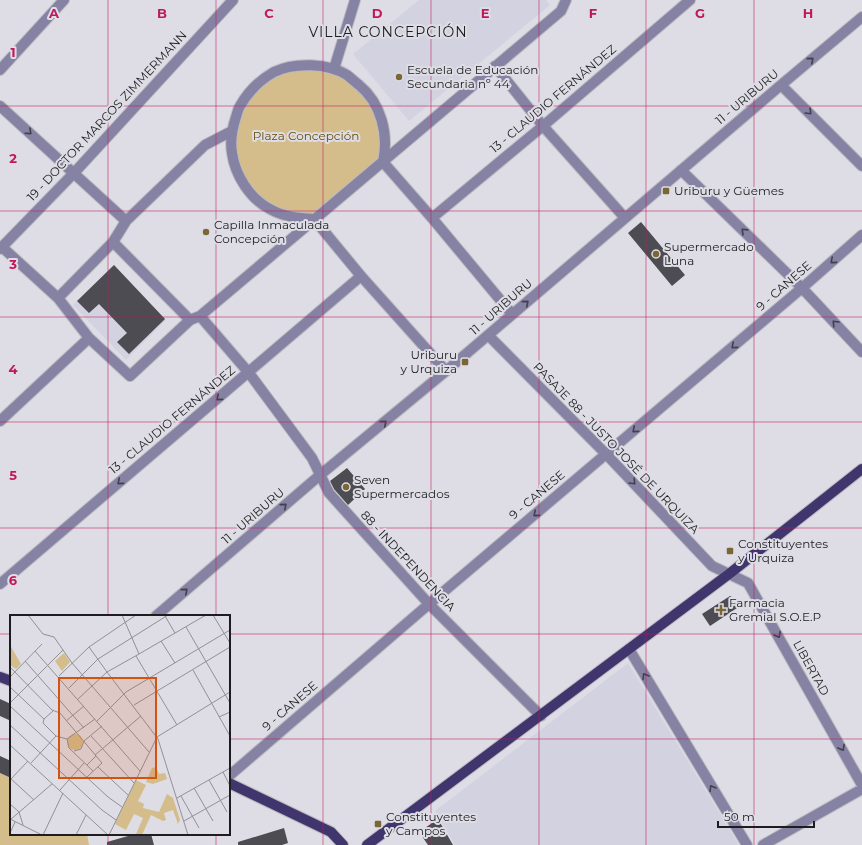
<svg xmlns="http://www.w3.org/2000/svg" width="862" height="845" font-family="Montserrat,sans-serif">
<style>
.built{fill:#d3d2e1}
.green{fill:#d4bd8b}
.building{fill:#4c4c52}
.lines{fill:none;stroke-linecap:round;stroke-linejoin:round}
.minor-casing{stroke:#bbbac1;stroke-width:12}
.major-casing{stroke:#bbbac1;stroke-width:12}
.minor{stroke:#8582a3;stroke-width:10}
.major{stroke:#40356d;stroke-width:10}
.oneway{stroke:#41404d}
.grid{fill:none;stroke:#c2185b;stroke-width:1;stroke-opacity:0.55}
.poi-dot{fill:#7b6635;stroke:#dedde5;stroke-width:1.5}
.labels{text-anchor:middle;stroke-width:4;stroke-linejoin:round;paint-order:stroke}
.poi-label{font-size:12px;fill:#1d1d1f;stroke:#dedde5;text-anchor:start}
.street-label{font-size:12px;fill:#1d1d1f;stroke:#dedde5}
.park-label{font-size:12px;fill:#654c0a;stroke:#dedde5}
.quarter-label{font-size:14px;letter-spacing:1px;fill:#1d1d1f;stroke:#dedde5}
.inset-road{fill:none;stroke:#919096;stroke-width:1}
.view{fill:#d4530e;fill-opacity:0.15;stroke:#d4530e;stroke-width:2}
.inset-edge{fill:none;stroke:#1d1d1f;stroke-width:2}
.grid-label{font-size:13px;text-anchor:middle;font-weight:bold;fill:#c2185b;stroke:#dedde5;stroke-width:4;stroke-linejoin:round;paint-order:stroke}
</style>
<rect width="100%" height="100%" fill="#dedde5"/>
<path class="built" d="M 419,0 L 546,0 L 550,5 L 409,121 L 353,54 Z
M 114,265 L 166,320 L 126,360 L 73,305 Z
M 628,663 L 739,845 L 455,845 L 435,811 Z"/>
<path class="green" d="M 299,65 L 347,75 L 379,112 L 383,162 L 314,219 L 269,209 L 239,175 L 232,131 L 254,87 Z
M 0,773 L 11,778 L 11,834 L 87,834 L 89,845 L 0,845 Z"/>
<path class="building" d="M 641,222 L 685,275 L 672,286 L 628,233 Z
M 114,265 L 165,319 L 129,354 L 117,342 L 127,333 L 99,304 L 89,313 L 77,301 Z
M 347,468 L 365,489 L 348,505 L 334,489 L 330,481 Z
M 730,596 L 735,599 L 740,606 L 710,626 L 702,614 Z
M 0,699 L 11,704 L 11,721 L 0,716 Z
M 0,756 L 11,761 L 11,778 L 0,773 Z
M 438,819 L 453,845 L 428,845 L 419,832 Z
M 284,828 L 288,843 L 282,845 L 238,845 L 238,842 Z
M 135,834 L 151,834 L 154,845 L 107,845 L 107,842 Z"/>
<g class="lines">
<g class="minor-casing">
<path id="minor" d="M 495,66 L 543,126 L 625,218
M 334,69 L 355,0
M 0,70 L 64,0
M 781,85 L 862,166
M 0,106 L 126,221
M 383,162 C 389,134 381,103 359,85 C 355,82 351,78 347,75 C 328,63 295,62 274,72 C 260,80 248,92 240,106 C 238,109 237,114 236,117 C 232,129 230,141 232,153 C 235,175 250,199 270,209 C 284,217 298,218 314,219 L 361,276 L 446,371
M 383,162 L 432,218 L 512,314
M 681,170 L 802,288 L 862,352
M 432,218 L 543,126 L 690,0
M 113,242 L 190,320
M 2,247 L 58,298 L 89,338 L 130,376 L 190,320 L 200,316 L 561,11 L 566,0
M 0,249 L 74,173 L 233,0
M 58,298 L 113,242 L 126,221 L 205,145 L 232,131
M 200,316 L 249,373 L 312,458 L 329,493 L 429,604 L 541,716
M 488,335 L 606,454 L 712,566 L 748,583 L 862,785
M 0,421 L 89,338
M 0,584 L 361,276
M 156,616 L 320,475 L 446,371 L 781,85 L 862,17
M 629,649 L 747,845
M 229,776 L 429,604 L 802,288 L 862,235
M 763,845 L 862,789"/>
</g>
<g class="major-casing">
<path id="major" d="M 0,677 L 11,681
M 229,783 L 331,832 L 343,845
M 367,845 L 729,574 L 862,469"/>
</g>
<use href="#minor" class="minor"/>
<use href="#major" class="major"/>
</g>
<defs><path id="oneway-chevron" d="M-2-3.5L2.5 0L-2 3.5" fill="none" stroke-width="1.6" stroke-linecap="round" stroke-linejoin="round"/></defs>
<g class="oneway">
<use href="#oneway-chevron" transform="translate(811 60) rotate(-40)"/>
<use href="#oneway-chevron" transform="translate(809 112) rotate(45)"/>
<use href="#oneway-chevron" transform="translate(29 132) rotate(42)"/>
<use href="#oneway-chevron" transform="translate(744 231) rotate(-136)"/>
<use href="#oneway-chevron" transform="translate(833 261) rotate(139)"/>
<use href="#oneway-chevron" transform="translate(526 303) rotate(-40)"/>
<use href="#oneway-chevron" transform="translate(835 323) rotate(-133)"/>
<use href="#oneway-chevron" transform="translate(734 346) rotate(140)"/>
<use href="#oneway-chevron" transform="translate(219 398) rotate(140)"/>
<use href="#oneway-chevron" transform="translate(384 423) rotate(-40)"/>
<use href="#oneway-chevron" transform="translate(635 430) rotate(140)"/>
<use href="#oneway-chevron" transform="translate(120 482) rotate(140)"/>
<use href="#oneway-chevron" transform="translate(633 482) rotate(46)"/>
<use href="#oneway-chevron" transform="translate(284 506) rotate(-41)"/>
<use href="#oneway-chevron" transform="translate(536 514) rotate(140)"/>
<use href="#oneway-chevron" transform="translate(185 591) rotate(-41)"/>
<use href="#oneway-chevron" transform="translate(778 635) rotate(61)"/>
<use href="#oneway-chevron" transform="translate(645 676) rotate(-121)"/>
<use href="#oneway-chevron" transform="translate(842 748) rotate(61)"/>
<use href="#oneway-chevron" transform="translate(712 788) rotate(-121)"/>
</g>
<path class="grid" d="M 108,0 L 108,616M 216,0 L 216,616M 323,0 L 323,845M 431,0 L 431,845M 539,0 L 539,845M 646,0 L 646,845M 754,0 L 754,845M 0,106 L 862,106M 0,211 L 862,211M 0,317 L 862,317M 0,422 L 862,422M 0,528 L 862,528M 0,634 L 11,634M 229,634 L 862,634M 0,739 L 11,739M 229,739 L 862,739M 108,834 L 108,845M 216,834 L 216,845"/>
<g class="poi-dot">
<circle cx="399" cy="77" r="4"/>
<rect x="662" y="187" width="8" height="8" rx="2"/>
<circle cx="206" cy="232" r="4"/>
<circle cx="656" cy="254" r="4"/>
<rect x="461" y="358" width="8" height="8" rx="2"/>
<circle cx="346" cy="487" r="4"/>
<rect x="726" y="547" width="8" height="8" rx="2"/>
<path d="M719 604h4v4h4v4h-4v4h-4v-4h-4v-4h4z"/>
<rect x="374" y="820" width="8" height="8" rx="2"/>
</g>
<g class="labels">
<g class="poi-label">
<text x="407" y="74">Escuela de Educación<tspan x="407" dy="14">Secundaria nº 44</tspan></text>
<text x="674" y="195">Uriburu y Güemes</text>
<text x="214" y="229">Capilla Inmaculada<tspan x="214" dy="14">Concepción</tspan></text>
<text x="664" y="251">Supermercado<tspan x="664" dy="14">Luna</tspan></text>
<text x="457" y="359" text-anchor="end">Uriburu<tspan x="457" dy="14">y Urquiza</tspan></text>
<text x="354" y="484">Seven<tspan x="354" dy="14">Supermercados</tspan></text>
<text x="738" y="548">Constituyentes<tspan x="738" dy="14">y Urquiza</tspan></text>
<text x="729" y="607">Farmacia<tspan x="729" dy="14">Gremial S.O.E.P</tspan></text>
<text x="386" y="821">Constituyentes<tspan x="386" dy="14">y Campos</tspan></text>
</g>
<g class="street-label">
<text transform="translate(747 97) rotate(-40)" y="4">11 - URIBURU</text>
<text transform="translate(553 99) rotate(-40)" y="4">13 - CLAUDIO FERNÁNDEZ</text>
<text transform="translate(107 116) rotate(-47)" y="4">19 - DOCTOR MARCOS ZIMMERMANN</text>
<text transform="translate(784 286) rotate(-41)" y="4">9 - CANESE</text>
<text transform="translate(501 307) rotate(-41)" y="4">11 - URIBURU</text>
<text transform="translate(172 420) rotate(-40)" y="4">13 - CLAUDIO FERNÁNDEZ</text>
<text transform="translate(616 448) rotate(46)" y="4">PASAJE 88 - JUSTO JOSÉ DE URQUIZA</text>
<text transform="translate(537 495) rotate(-40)" y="4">9 - CANESE</text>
<text transform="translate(253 516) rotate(-41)" y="4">11 - URIBURU</text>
<text transform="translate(408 561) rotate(47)" y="4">88 - INDEPENDENCIA</text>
<text transform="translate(811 668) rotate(61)" y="4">LIBERTAD</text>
<text transform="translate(290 706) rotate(-41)" y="4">9 - CANESE</text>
</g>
<g class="park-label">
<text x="306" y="140">Plaza Concepción</text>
</g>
<g class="quarter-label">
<text x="388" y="37">VILLA CONCEPCIÓN</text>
</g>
</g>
<g transform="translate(10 615)">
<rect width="220" height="220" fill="#dedde5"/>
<path d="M 0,30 L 11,49 L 6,54 L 0,50 ZM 54,38 L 60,47 L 52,56 L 45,46 ZM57 127a8 8 0 1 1 16 0a8 8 0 1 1-16 0ZM 146,152 L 149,159 L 155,158 L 157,164 L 143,169 L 136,167 L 142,153 ZM 126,165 L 136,170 L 128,186 L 134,189 L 133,193 L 149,197 L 157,179 L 163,183 L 170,205 L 168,209 L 163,195 L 154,198 L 156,205 L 153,206 L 141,200 L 132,220 L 126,219 L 133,203 L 124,199 L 116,215 L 105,209 Z" fill="#d4bd8b"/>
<path class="inset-road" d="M 18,0 L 33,19 L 44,22 L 62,48 L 139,137M 112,0 L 129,39 L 97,57 L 148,124 L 178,220M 203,0 L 220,28M 155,1 L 165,18M 176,12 L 220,88M 151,26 L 165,48M 25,36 L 130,156M 129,39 L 196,0M 126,41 L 167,110M 15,46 L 74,113M 0,52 L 42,95 L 50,98 L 92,148 L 77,162M 183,55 L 220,121M 49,61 L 79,32 L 126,0M 0,62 L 32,29M 0,72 L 34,104M 59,73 L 88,44 L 158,0M 68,84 L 97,57 L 79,32M 0,88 L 53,35M 124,90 L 220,32M 0,91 L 98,182 L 112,192M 209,102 L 220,97M 34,104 L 33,108 L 46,121 L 57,124M 34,104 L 43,96M 56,106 L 74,91M 87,106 L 116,77 L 220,15M 0,110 L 92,195 L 106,205M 81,121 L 124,168M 147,122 L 220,77M 57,124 L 59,133 L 83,156M 57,124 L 85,104M 0,130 L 98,220M 64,136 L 71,134 L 74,126 L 92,111M 85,140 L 131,101M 21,148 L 46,121M 77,150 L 86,141M 88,152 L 118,180M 213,157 L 220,171M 0,163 L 24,185M 0,165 L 18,146M 199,165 L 217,197M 184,173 L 203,206M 50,175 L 74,148M 171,181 L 189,213M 167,183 L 220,153M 0,189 L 9,197 L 13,210M 0,204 L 32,220M 0,205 L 42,169M 174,206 L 220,180M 0,218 L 5,207M 33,220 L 53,178M 66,220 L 76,200M 99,220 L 147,122"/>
<path class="view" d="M 49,63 L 146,63 L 146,163 L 49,163 Z"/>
<rect width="220" height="220" class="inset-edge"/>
</g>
<g class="grid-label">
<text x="54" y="18">A</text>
<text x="162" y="18">B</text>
<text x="269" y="18">C</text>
<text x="377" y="18">D</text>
<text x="485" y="18">E</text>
<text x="593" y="18">F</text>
<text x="700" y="18">G</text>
<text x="808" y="18">H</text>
<text x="13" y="57">1</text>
<text x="13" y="163">2</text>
<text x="13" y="269">3</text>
<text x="13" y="374">4</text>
<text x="13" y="480">5</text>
<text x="13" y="585">6</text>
</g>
<path d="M718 821v6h96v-6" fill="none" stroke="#1d1d1f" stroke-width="2"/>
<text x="724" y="821" font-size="12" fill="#1d1d1f" stroke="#dedde5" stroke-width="3" paint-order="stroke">50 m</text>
</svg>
